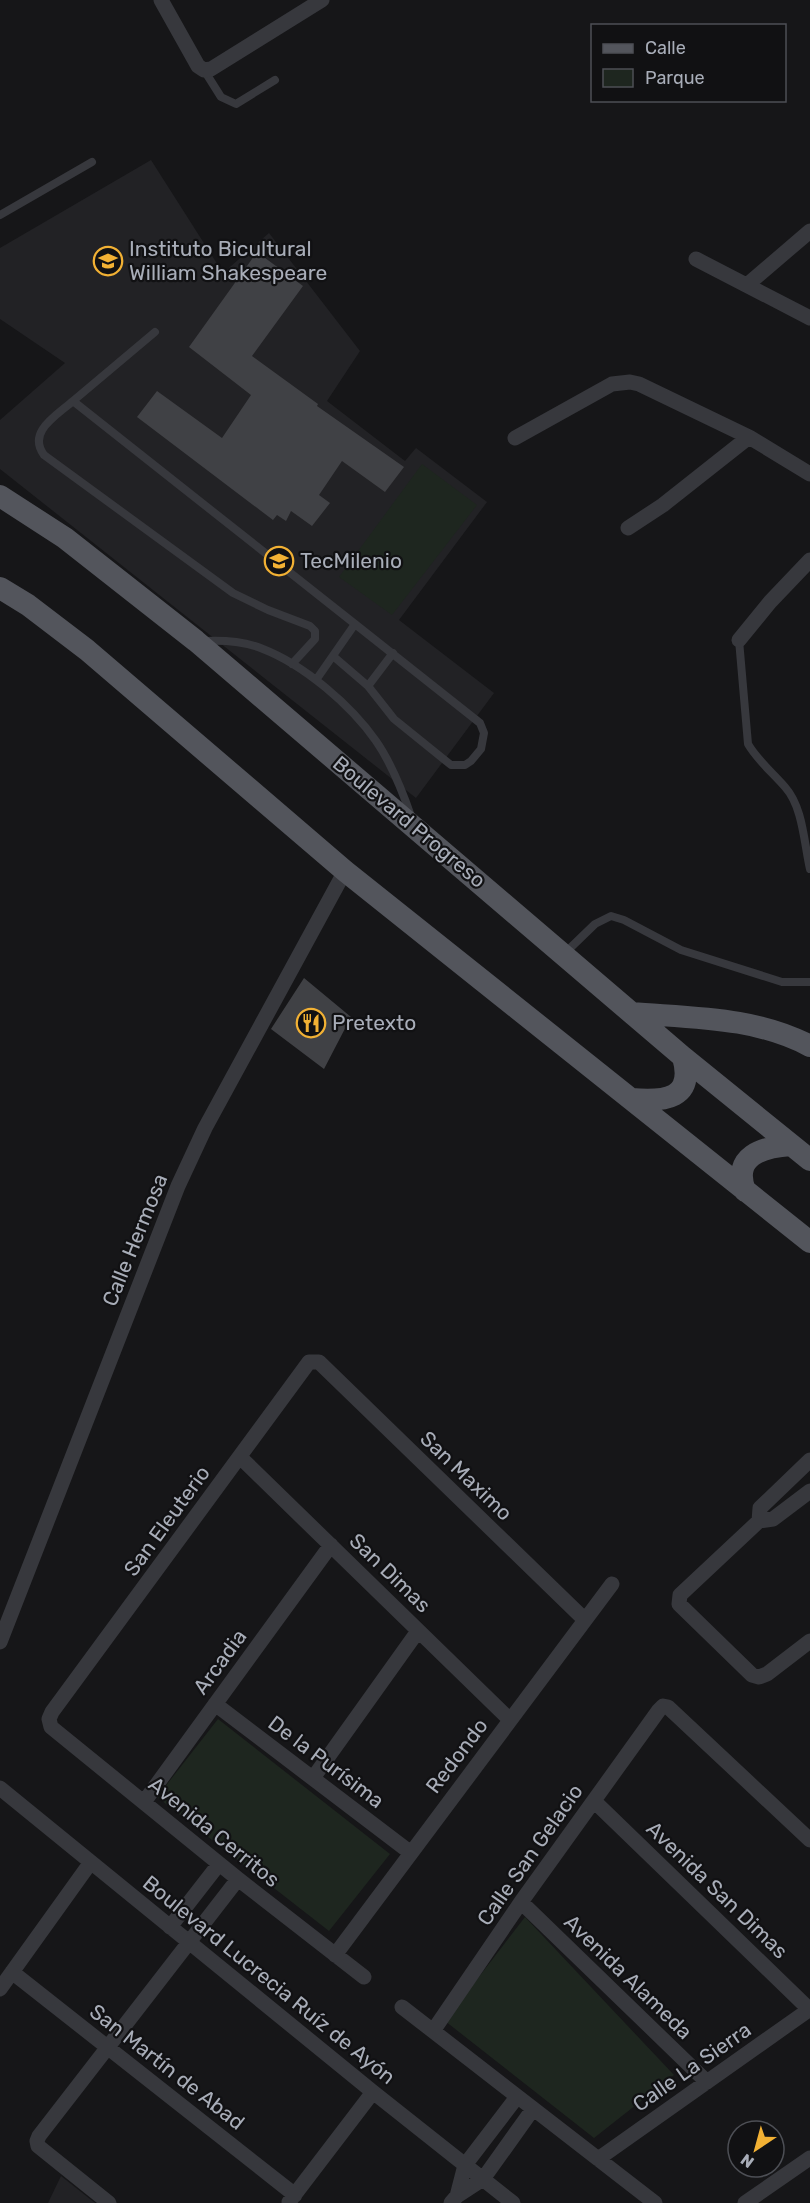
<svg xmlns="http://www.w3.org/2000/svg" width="810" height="2203" font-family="Rubik,sans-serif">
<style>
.built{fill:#222225}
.green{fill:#1e261f}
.building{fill:#404145}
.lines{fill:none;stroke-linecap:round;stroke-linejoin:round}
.lane{stroke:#37383d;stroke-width:8}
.street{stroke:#37383d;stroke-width:15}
.primary{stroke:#53555c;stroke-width:22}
.labels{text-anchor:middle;stroke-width:4.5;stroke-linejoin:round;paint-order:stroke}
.poi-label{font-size:21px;fill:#a8adb8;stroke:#111113;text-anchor:start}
.street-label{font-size:21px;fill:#a8adb8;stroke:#111113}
</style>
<rect width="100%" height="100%" fill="#161618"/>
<path class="built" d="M 151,160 L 223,273 L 269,233 L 360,351 L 327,401 L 405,461 L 416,448 L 487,502 L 399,620 L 494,693 L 416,798 L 0,469 L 0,420 L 65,363 L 0,319 L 0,248 Z
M 61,2176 L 95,2203 L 48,2203 Z"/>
<path class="green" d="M 422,464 L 477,505 L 392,615 L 339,577 Z
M 218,1719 L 390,1854 L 329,1931 L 157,1797 Z
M 525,1917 L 674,2075 L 594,2138 L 445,2021 Z"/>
<path class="building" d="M 257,252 L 303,286 L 252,356 L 318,404 L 317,406 L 404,467 L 385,492 L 342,461 L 319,495 L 330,503 L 312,526 L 291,511 L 286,521 L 277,515 L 273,520 L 137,417 L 157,391 L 222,438 L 251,395 L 189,347 Z
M 304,978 L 351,1017 L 324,1069 L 271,1029 Z"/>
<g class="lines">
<path class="lane" d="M 204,70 L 221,97 L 236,104 L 275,80
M 0,215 L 92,162
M 73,401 L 155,332
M 739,640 L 748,744 C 758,761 772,772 785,787 C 803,807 804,843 810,869
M 204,641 C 224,640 244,641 263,649 C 304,665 351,705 376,741 C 392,764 402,790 411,816
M 333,656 L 368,686 L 394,719 L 451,765 L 465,765 L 471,761 L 481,749 L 484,733 L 480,723 L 355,624
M 292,664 L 315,639 L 315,631 L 310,626 L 268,610 L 233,593 L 44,455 C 27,432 56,416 73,401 L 355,624 L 316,680
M 368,686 L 393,653
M 565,953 L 595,924 L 611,916 L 624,920 L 681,950 L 782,982 L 810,982"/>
<path class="street" d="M 161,0 L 198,66 L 204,70 L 211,69 L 322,0
M 696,259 L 810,318
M 747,285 L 810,231
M 515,438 L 612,384 L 630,382 L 639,384 L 749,437 L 810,474
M 628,528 L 663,505 L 749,437
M 739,640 L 770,602 L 810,560
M 240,1457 L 510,1720
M 810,1460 L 760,1508 L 759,1521 L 680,1595 L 679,1604 L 752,1675 L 759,1677 L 767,1674 L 810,1641
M 759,1521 L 773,1519 L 810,1491
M 0,1642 L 178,1186 L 205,1128 L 345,871
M 215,1704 L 411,1853
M 313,1778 L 418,1631
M 0,1788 L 373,2092 L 513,2203
M 594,1801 L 810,2010
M 144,1802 L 331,1545
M 521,1902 L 707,2082
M 170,1927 L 219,1864
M 335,1955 L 612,1584
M 12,1972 L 295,2195
M 364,1977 L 238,1879 L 51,1727 L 49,1719 L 52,1712 L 309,1362 L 319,1362 L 585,1620
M 0,1989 L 91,1862
M 402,2007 L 655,2203
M 433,2031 L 521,1902 L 659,1710 L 663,1706 L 668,1707 L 810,1840
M 598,2159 L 810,2009
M 457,2196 L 465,2165 L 517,2097
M 289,2202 L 373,2092
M 109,2203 L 38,2146 L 37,2141 L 39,2136 L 238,1879
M 451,2203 L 457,2196 L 483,2179 L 533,2109
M 745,2203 L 810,2158"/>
<path class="primary" d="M 0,496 L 65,538 L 196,641 L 683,1057 L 810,1160
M 0,588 L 28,605 L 87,650 L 345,871 L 810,1242
M 632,1013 C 693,1018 756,1017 810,1046
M 631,1099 C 665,1102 695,1099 683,1057
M 745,1191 C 732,1156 762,1147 791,1145"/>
</g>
<defs>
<g id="school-ring" transform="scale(1.5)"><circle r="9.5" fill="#111113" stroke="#f2b134" stroke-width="1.5"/><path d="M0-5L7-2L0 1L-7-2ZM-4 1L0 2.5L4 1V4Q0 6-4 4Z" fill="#f2b134"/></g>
<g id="university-ring" transform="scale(1.5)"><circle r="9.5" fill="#111113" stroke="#f2b134" stroke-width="1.5"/><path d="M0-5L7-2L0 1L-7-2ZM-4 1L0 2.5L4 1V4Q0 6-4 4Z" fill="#f2b134"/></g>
<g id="restaurant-ring" transform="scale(1.5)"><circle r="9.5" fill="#111113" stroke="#f2b134" stroke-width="1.5"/><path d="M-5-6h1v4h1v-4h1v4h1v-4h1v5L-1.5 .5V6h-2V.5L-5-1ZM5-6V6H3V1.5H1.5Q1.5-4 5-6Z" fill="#f2b134"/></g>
</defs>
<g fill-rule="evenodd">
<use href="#school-ring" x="108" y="261"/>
<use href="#university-ring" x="279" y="561"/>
<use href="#restaurant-ring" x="311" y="1023"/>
</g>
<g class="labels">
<g class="poi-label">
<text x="129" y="256">Instituto Bicultural<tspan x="129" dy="24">William Shakespeare</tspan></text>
<text x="300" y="568">TecMilenio</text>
<text x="332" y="1030">Pretexto</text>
</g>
<g class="street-label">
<text transform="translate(409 822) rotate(40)" y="7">Boulevard Progreso</text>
<text transform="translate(135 1240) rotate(-68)" y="7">Calle Hermosa</text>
<text transform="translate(466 1476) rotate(44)" y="7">San Maximo</text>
<text transform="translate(167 1521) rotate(-54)" y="7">San Eleuterio</text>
<text transform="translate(390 1573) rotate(44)" y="7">San Dimas</text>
<text transform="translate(220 1662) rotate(-54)" y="7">Arcadia</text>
<text transform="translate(457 1756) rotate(-53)" y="7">Redondo</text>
<text transform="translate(326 1762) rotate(37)" y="7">De la Purísima</text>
<text transform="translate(214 1832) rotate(39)" y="7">Avenida Cerritos</text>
<text transform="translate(530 1855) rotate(-55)" y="7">Calle San Gelacio</text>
<text transform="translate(717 1890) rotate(44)" y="7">Avenida San Dimas</text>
<text transform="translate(628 1977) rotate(44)" y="7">Avenida Alameda</text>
<text transform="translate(269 1980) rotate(39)" y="7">Boulevard Lucrecia Ruíz de Ayón</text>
<text transform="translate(167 2067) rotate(38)" y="7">San Martín de Abad</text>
<text transform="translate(692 2067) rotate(-35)" y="7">Calle La Sierra</text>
</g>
</g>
<rect x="591" y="24" width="195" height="78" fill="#111113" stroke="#4d4f55" stroke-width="1.5"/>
<rect x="603" y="44" width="30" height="9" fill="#53555c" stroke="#4d4f55" stroke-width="1.5"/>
<text x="645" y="54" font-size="18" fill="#a8adb8">Calle</text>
<rect x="603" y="69" width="30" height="18" fill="#1e261f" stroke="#4d4f55" stroke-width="1.5"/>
<text x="645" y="84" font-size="18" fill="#a8adb8">Parque</text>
<g transform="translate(756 2149) rotate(216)"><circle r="28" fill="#111113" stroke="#4d4f55" stroke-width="1.5"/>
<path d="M0-4.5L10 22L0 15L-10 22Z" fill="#f2b134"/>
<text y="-9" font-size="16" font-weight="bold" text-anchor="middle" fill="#a8adb8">N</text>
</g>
</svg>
